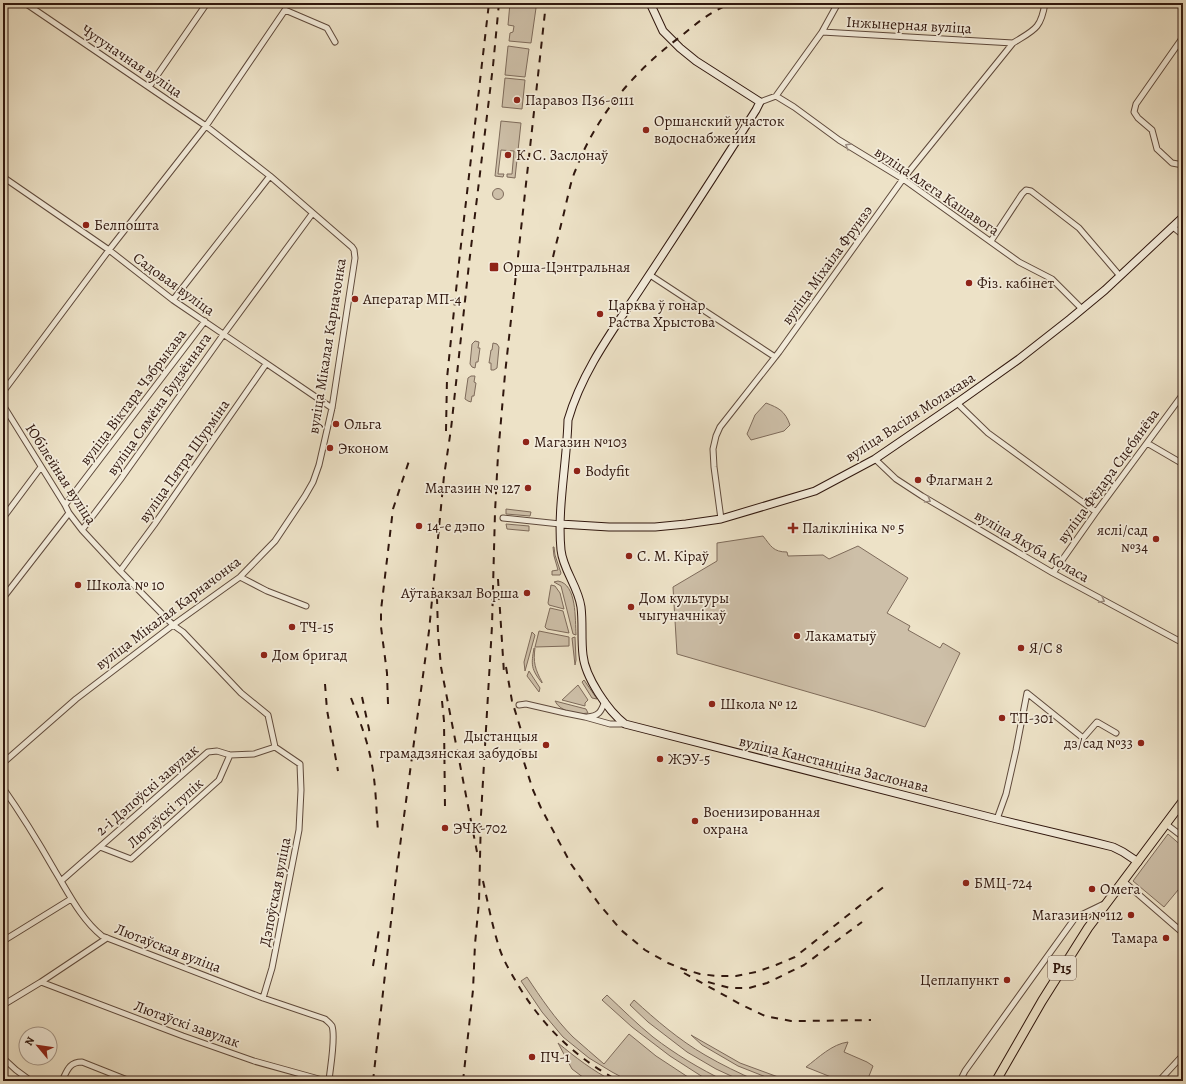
<svg xmlns="http://www.w3.org/2000/svg" width="1186" height="1084" font-family="Alegreya,serif">
<style>
.green{fill:#cdbfa8;stroke:#7e6b5b}
.lines{fill:none;stroke-linecap:round;stroke-linejoin:round}
.street-casing{stroke:#5f4a3c;stroke-width:7}
.secondary-casing{stroke:#30170e;stroke-width:9}
.primary-casing{stroke:#30170e;stroke-width:10}
.street{stroke:#f3ecdb;stroke-width:5}
.secondary{stroke:#f3ecdb;stroke-width:7}
.primary{stroke:#ede2c7;stroke-width:8}
.rail{stroke:#30170e;stroke-width:2;stroke-dasharray:7 7;stroke-linecap:butt}
.oneway{stroke:#9b8c7f}
.poi-dot{fill:#8f2418;stroke:#f3ecdb;stroke-width:1.5}
.labels{text-anchor:middle;stroke-width:3.5;stroke-linejoin:round;paint-order:stroke}
.shield{fill:#f3ecdb;stroke:#6a574c;stroke-width:1}
.shield-label{font-size:14px;font-weight:bold;fill:#30170e}
.street-label{font-size:15px;fill:#30170e;stroke:#f3ecdb}
.poi-label{font-size:15px;fill:#30170e;stroke:#f3ecdb;text-anchor:start}
</style>
<rect width="100%" height="100%" fill="#ede2c7"/>
<filter id="stains"><feTurbulence type="fractalNoise" baseFrequency=".005" numOctaves="4"/><feColorMatrix values="0 0 0 0 .2 0 0 0 0 .09 0 0 0 0 .02 0 0 0 .5 -.17"/></filter>
<radialGradient id="worn" r=".72"><stop offset=".6" stop-color="#630" stop-opacity="0"/><stop offset="1" stop-color="#630" stop-opacity=".3"/></radialGradient>
<path class="green" d="M 510,3 L 535,3 L 536,8 L 531,43 L 509,41 L 510,33 L 513,32 L 514,26 L 508,25 Z
M 508,46 L 529,49 L 525,77 L 505,75 Z
M 505,78 L 525,80 L 522,109 L 502,107 Z
M 501,121 L 521,123 L 515,178 L 507,177 L 507,174 L 512,174 L 514,151 L 501,150 L 498,174 L 504,174 L 503,177 L 495,176 Z
M492.5 194a5.5 5.5 0 1 1 11 0a5.5 5.5 0 1 1-11 0Z
M 475,341 L 479,342 L 478,348 L 480,348 L 478,362 L 476,362 L 475,368 L 472,367 L 470,364 L 472,344 Z
M 493,343 L 497,344 L 499,347 L 497,368 L 494,370 L 491,370 L 491,363 L 489,363 L 491,350 L 492,350 Z
M 471,376 L 475,376 L 474,382 L 476,383 L 474,396 L 472,396 L 471,402 L 468,401 L 465,399 L 468,378 Z
M 766,403 C 779,408 785,411 790,425 L 784,431 L 751,440 L 747,434 L 755,415 Z
M 506,509 L 531,512 L 530,516 L 506,514 Z
M 506,524 L 529,526 L 529,531 L 507,529 Z
M 763,536 C 771,546 773,552 787,552 L 788,556 L 823,555 L 829,559 L 858,546 L 908,578 L 887,613 L 910,626 L 908,630 L 940,648 L 943,643 L 960,653 L 925,727 L 874,711 L 677,654 L 673,587 L 717,561 L 717,543 Z
M 553,547 L 554,547 L 555,555 L 561,573 L 560,575 L 552,575 L 552,571 L 558,570 L 554,556 Z
M 558,581 C 577,584 575,619 576,635 L 573,634 L 561,586 L 554,582 Z
M 551,585 L 555,586 L 560,593 L 564,609 L 549,605 L 548,603 Z
M 550,608 L 563,611 L 569,633 L 547,629 L 545,627 Z
M 539,631 L 569,637 L 569,646 L 535,647 Z
M 532,632 L 535,635 L 525,671 L 524,662 Z
M 575,637 L 576,660 L 575,665 L 572,638 Z
M 534,648 L 535,648 C 533,662 535,669 542,682 L 542,683 C 531,669 531,665 534,648 Z
M 529,671 L 540,688 L 539,692 L 527,676 Z
M 584,680 L 597,699 L 592,698 L 582,682 Z
M 578,685 L 588,700 L 585,703 L 585,706 L 562,700 Z
M 555,701 L 586,709 L 588,713 C 578,715 560,712 555,701 Z
M 1168,834 L 1183,847 L 1183,884 L 1164,907 L 1133,881 Z
M 527,977 C 541,998 555,1019 573,1037 C 583,1046 594,1055 604,1064 L 629,1034 L 656,1056 L 694,1081 L 629,1081 L 612,1072 L 589,1058 L 563,1037 L 542,1012 L 521,981 Z
M 607,995 C 622,1009 637,1024 653,1037 C 675,1054 700,1069 725,1081 L 709,1081 L 670,1056 L 632,1027 L 602,1000 Z
M 634,1000 C 656,1020 679,1040 705,1055 C 722,1065 739,1073 757,1081 L 742,1081 L 716,1069 L 687,1052 L 648,1022 L 630,1005 Z
M 691,1035 L 740,1063 L 789,1081 L 776,1081 L 738,1066 L 702,1045 Z
M 848,1042 L 844,1052 L 867,1062 L 873,1066 L 867,1081 L 841,1081 L 806,1067 C 818,1058 832,1044 848,1042 Z
M 558,1043 C 575,1057 593,1071 613,1081 L 588,1081 L 572,1069 Z"/>
<g class="lines">
<g class="street-casing">
<path id="street" d="M 822,32 L 838,3
M 1183,37 L 1136,104 L 1134,112 L 1138,118 L 1152,130 L 1157,149 L 1172,163 L 1183,165
M 149,87 L 207,3
M 776,96 L 794,107 L 839,140 L 903,179 L 1019,262 L 1052,279 L 1082,309
M 760,102 L 776,96 L 822,32 L 1013,43 C 1034,30 1041,29 1045,3
M 3,177 L 109,250 L 173,300 L 332,408
M 1173,227 L 1183,235
M 991,241 L 1022,194 L 1026,190 L 1031,191 L 1079,228 L 1120,276
M 650,275 L 775,357
M 173,300 L 270,176
M 3,392 L 109,250 L 206,126 L 285,10 L 327,28 L 335,42
M 957,403 L 988,433 L 1096,512
M 3,405 L 65,505 L 69,513 L 82,530 L 120,571 L 173,625 L 183,632 L 241,693 L 268,715 L 275,747
M 1147,443 L 1183,464
M 875,459 L 896,479 L 922,496 L 1053,573 L 1183,643
M 65,505 L 205,321
M 3,518 L 41,467
M 503,518 L 560,524
M 721,519 L 714,467 L 713,449 L 716,436 L 720,427 L 779,352 L 903,179 L 1013,43
M 82,530 L 120,480 L 223,335 L 312,214
M 120,571 L 154,525 L 266,364
M 1053,573 L 1096,512 L 1183,394
M 240,577 L 267,591 L 306,606
M 3,598 L 69,513
M 519,705 L 526,704 L 565,713 L 585,717 L 610,724 L 625,724
M 587,717 C 599,716 601,712 605,701
M 3,763 L 76,699 L 173,625 L 240,577 L 275,541 L 305,496 L 313,482 L 319,465 L 332,408 L 355,258 L 354,250 L 352,247 L 270,176 L 206,126 L 25,3
M 3,788 C 22,815 39,843 55,871 C 69,894 81,919 102,936 L 263,998 L 325,1019 C 327,1021 330,1023 332,1026 C 336,1038 330,1068 329,1081
M 997,819 L 1006,794 L 1016,750 L 1027,693 L 1083,738 L 1097,722 L 1116,733
M 1166,824 L 1183,837
M 100,847 L 131,859 L 219,780 L 230,755
M 61,881 L 208,752 L 217,751 L 230,755 L 254,754 L 275,747 L 300,764 L 301,790 L 299,830 L 272,968 L 263,998
M 1123,881 L 1183,933
M 3,941 L 71,899
M 41,982 L 183,1036 L 254,1061 L 326,1081
M 3,1005 L 41,982 L 107,938
M 3,1058 L 16,1070 L 31,1081
M 62,1081 C 67,1071 69,1062 82,1062 L 130,1081
M 960,1081 L 965,1071 L 1075,918 L 1104,904
M 1159,1081 L 1183,1055"/>
</g>
<g class="secondary-casing">
<path id="secondary" d="M 650,3 L 663,31 L 680,48 L 696,61 L 760,102 L 756,110 C 720,167 683,224 646,280 C 617,325 583,368 568,420 C 567,462 557,508 561,550 C 563,570 578,586 581,607 C 583,623 581,639 583,655 C 585,677 608,711 625,724 L 997,819 L 1093,842 L 1113,847 L 1123,852 L 1138,862
M 560,524 L 609,527 L 655,527 L 686,524 L 721,519 L 815,491 L 875,459 L 957,403 L 1019,359 L 1070,319 L 1105,290 L 1183,217"/>
</g>
<g class="primary-casing">
<path id="primary" d="M 996,1081 L 1042,1001 L 1088,928 L 1183,801"/>
</g>
<use href="#street" class="street"/>
<use href="#secondary" class="secondary"/>
<use href="#primary" class="primary"/>
<path class="rail" d="M 553,257 C 557,240 562,222 566,204 C 569,192 571,180 576,169 C 596,116 635,70 680,37 C 697,23 712,10 733,3
M 446,431 L 447,378 L 459,262 L 489,3
M 498,579 L 504,673
M 437,597 L 438,633 L 441,667 L 477,852
M 506,667 L 512,701 L 521,730 L 520,748 L 522,756 L 533,790 L 541,808 L 571,864 L 599,904 L 621,930 L 645,950 L 668,963 L 683,969 L 700,974 L 717,976 L 736,976 L 756,972 L 776,965 L 795,957 L 886,885
M 325,684 L 327,710 L 338,771
M 362,697 L 369,729 L 370,738
M 351,698 C 359,719 367,739 371,760 C 376,783 376,808 378,831
M 442,701 L 444,721 L 445,809
M 388,704 L 387,673 L 381,627 L 381,610 L 393,509 L 410,458
M 483,881 C 488,903 492,925 499,947 C 503,960 511,973 518,985 C 544,1028 576,1058 619,1081
M 373,966 L 379,929
M 684,973 L 740,1004 L 765,1016 L 791,1021 L 803,1021 L 871,1020
M 708,982 L 730,988 L 749,988 L 767,983 L 804,965 L 862,922
M 373,1081 L 397,868 L 429,631 L 444,476 L 451,429 L 469,264 L 493,66 L 499,3
M 463,1081 L 473,990 L 475,944 L 479,902 L 481,815 L 492,626 L 495,512 L 498,455 L 505,374 L 546,3"/>
</g>
<defs><path id="oneway-chevron" d="M-2-3.5L2.5 0L-2 3.5" fill="none" stroke-width="1.6" stroke-linecap="round" stroke-linejoin="round"/></defs>
<g class="oneway">
<use href="#oneway-chevron" transform="translate(848 146) rotate(-149)"/>
<use href="#oneway-chevron" transform="translate(928 500) rotate(31)"/>
<use href="#oneway-chevron" transform="translate(1102 600) rotate(28)"/>
</g>
<g class="poi-dot">
<circle cx="517" cy="100" r="4"/>
<circle cx="646" cy="130" r="4"/>
<circle cx="508" cy="155" r="4"/>
<circle cx="86" cy="225" r="4"/>
<rect x="489" y="262" width="10" height="10" rx="2"/>
<circle cx="969" cy="283" r="4"/>
<circle cx="355" cy="299" r="4"/>
<circle cx="600" cy="314" r="4"/>
<circle cx="336" cy="424" r="4"/>
<circle cx="526" cy="442" r="4"/>
<circle cx="330" cy="448" r="4"/>
<circle cx="577" cy="471" r="4"/>
<circle cx="918" cy="480" r="4"/>
<circle cx="528" cy="488" r="4"/>
<circle cx="419" cy="526" r="4"/>
<path d="M791 522h4v4h4v4h-4v4h-4v-4h-4v-4h4z"/>
<circle cx="1156" cy="539" r="4"/>
<circle cx="629" cy="556" r="4"/>
<circle cx="78" cy="585" r="4"/>
<circle cx="527" cy="593" r="4"/>
<circle cx="631" cy="607" r="4"/>
<circle cx="292" cy="627" r="4"/>
<circle cx="797" cy="636" r="4"/>
<circle cx="1021" cy="648" r="4"/>
<circle cx="264" cy="655" r="4"/>
<circle cx="712" cy="704" r="4"/>
<circle cx="1002" cy="718" r="4"/>
<circle cx="1141" cy="743" r="4"/>
<circle cx="546" cy="745" r="4"/>
<circle cx="660" cy="759" r="4"/>
<circle cx="695" cy="821" r="4"/>
<circle cx="445" cy="828" r="4"/>
<circle cx="966" cy="883" r="4"/>
<circle cx="1092" cy="889" r="4"/>
<circle cx="1131" cy="915" r="4"/>
<circle cx="1166" cy="938" r="4"/>
<circle cx="1007" cy="980" r="4"/>
<circle cx="532" cy="1057" r="4"/>
</g>
<g class="labels">
<rect class="shield" x="1048" y="956" width="28" height="24" rx="3"/>
<g class="shield-label">
<text x="1062" y="973">Р15</text>
</g>
<g class="street-label">
<text transform="translate(909 25) rotate(3)" y="5">Інжынерная вуліца</text>
<text transform="translate(132 61) rotate(34)" y="5">Чугуначная вуліца</text>
<text transform="translate(937 191) rotate(34)" y="5">вуліца Алега Кашавога</text>
<text transform="translate(827 265) rotate(-54)" y="5">вуліца Міхаіла Фрунзэ</text>
<text transform="translate(174 284) rotate(36)" y="5">Садовая вуліца</text>
<text transform="translate(327 346) rotate(-81)" y="5">вуліца Мікалая Карначонка</text>
<text transform="translate(133 397) rotate(-53)" y="5">вуліца Віктара Чэбрыкава</text>
<text transform="translate(159 404) rotate(-55)" y="5">вуліца Сямёна Будзённага</text>
<text transform="translate(910 417) rotate(-33)" y="5">вуліца Васіля Молакава</text>
<text transform="translate(184 461) rotate(-55)" y="5">вуліца Пятра Шурміна</text>
<text transform="translate(61 474) rotate(57)" y="5">Юбілейная вуліца</text>
<text transform="translate(1108 476) rotate(-54)" y="5">вуліца Фёдара Сцебянёва</text>
<text transform="translate(1032 546) rotate(30)" y="5">вуліца Якуба Коласа</text>
<text transform="translate(168 613) rotate(-37)" y="5">вуліца Мікалая Карначонка</text>
<text transform="translate(834 764) rotate(14)" y="5">вуліца Канстанціна Заслонава</text>
<text transform="translate(147 790) rotate(-41)" y="5">2-і Дэпоўскі завулак</text>
<text transform="translate(165 813) rotate(-42)" y="5">Лютаўскі тупік</text>
<text transform="translate(275 892) rotate(-79)" y="5">Дэпоўская вуліца</text>
<text transform="translate(168 948) rotate(21)" y="5">Лютаўская вуліца</text>
<text transform="translate(187 1024) rotate(20)" y="5">Лютаўскі завулак</text>
</g>
<g class="poi-label">
<text x="525" y="105">Паравоз П36-0111</text>
<text x="654" y="126">Оршанский участок<tspan x="654" dy="17">водоснабжения</tspan></text>
<text x="516" y="160">К. С. Заслонаў</text>
<text x="94" y="230">Белпошта</text>
<text x="503" y="272">Орша-Цэнтральная</text>
<text x="977" y="288">Фіз. кабінет</text>
<text x="363" y="304">Аператар МП-4</text>
<text x="608" y="310">Царква ў гонар<tspan x="608" dy="17">Раства Хрыстова</tspan></text>
<text x="344" y="429">Ольга</text>
<text x="534" y="447">Магазин №103</text>
<text x="338" y="453">Эконом</text>
<text x="585" y="476">Bodyfit</text>
<text x="926" y="485">Флагман 2</text>
<text x="520" y="493" text-anchor="end">Магазин № 127</text>
<text x="427" y="531">14-е дэпо</text>
<text x="802" y="533">Паліклініка № 5</text>
<text x="1148" y="535" text-anchor="end">яслі/сад<tspan x="1148" dy="17">№34</tspan></text>
<text x="637" y="561">С. М. Кіраў</text>
<text x="86" y="590">Школа № 10</text>
<text x="519" y="598" text-anchor="end">Аўтавакзал Ворша</text>
<text x="639" y="603">Дом культуры<tspan x="639" dy="17">чыгуначнікаў</tspan></text>
<text x="300" y="632">ТЧ-15</text>
<text x="805" y="641">Лакаматыў</text>
<text x="1029" y="653">Я/С 8</text>
<text x="272" y="660">Дом бригад</text>
<text x="720" y="709">Школа № 12</text>
<text x="1010" y="723">ТП-301</text>
<text x="538" y="741" text-anchor="end">Дыстанцыя<tspan x="538" dy="17">грамадзянская забудовы</tspan></text>
<text x="1133" y="748" text-anchor="end">дз/сад №33</text>
<text x="668" y="764">ЖЭУ-5</text>
<text x="703" y="817">Военизированная<tspan x="703" dy="17">охрана</tspan></text>
<text x="453" y="833">ЭЧК-702</text>
<text x="974" y="888">БМЦ-724</text>
<text x="1100" y="894">Омега</text>
<text x="1123" y="920" text-anchor="end">Магазин №112</text>
<text x="1158" y="943" text-anchor="end">Тамара</text>
<text x="999" y="985" text-anchor="end">Цеплапункт</text>
<text x="540" y="1062">ПЧ-1</text>
</g>
</g>
<rect width="1186" height="1084" fill="none" stroke="#ede2c7" stroke-width="16"/>
<rect x="4" y="4" width="1178" height="1076" fill="none" stroke="#30170e" stroke-width="2"/>
<rect x="8" y="8" width="1170" height="1068" fill="none" stroke="#30170e"/>
<g transform="translate(38 1046) rotate(299)"><circle r="19" fill="#f3ecdb" stroke="#a59789"/>
<path d="M0-3L7 15L0 10L-7 15Z" fill="#8f2418"/>
<text y="-6" font-size="11" font-weight="bold" text-anchor="middle" fill="#30170e">N</text>
</g>
<rect width="100%" height="100%" filter="url(#stains)"/>
<rect width="100%" height="100%" fill="url(#worn)"/>
</svg>
